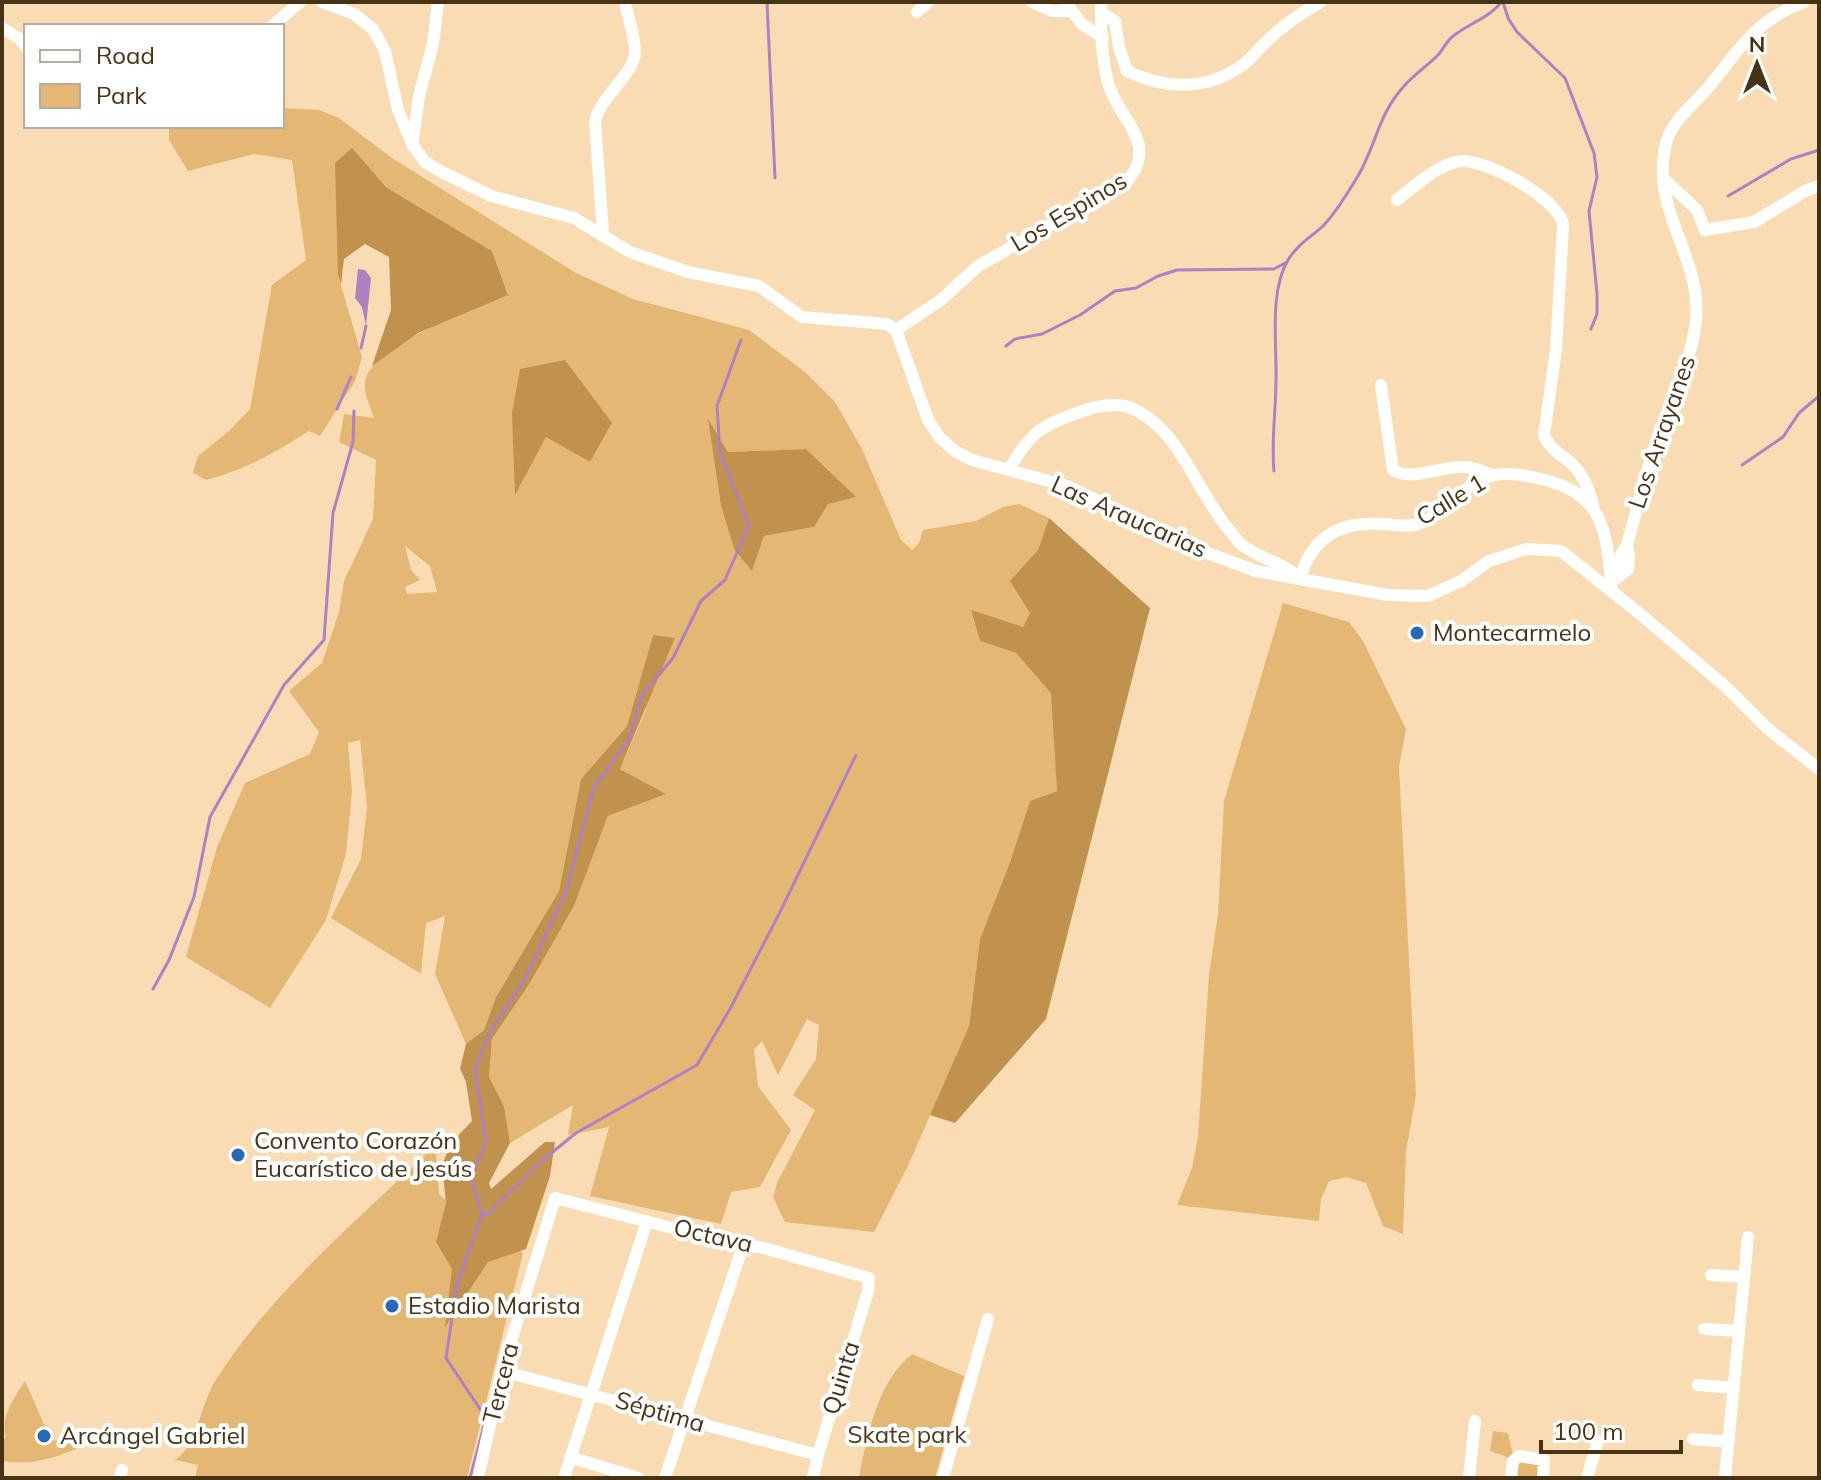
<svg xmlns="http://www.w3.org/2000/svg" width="1821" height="1480" font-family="Mulish,sans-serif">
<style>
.green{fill:#e5b774;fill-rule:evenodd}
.forest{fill:#c1924d}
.water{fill:#ae81c0}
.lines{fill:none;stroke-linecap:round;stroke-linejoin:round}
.stream{stroke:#ae81c0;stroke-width:3}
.minor{stroke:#fff;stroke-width:12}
.poi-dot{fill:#2768b9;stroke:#fff;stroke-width:3}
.labels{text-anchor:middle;stroke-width:8;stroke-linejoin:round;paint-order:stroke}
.street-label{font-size:24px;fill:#463316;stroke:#fff}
.poi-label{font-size:24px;fill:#463316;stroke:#fff;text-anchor:start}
.park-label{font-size:24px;fill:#4f3b1c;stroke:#fff}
</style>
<rect width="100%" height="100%" fill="#f9dcb4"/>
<path class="green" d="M 282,108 L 319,110 L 339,118 L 392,158 L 576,273 L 633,299 L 749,330 L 805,372 L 835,402 L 862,449 L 901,540 L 912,550 L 919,543 L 923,530 L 976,521 L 1003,507 L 1019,504 L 1049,518 L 1038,550 L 1030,613 L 1023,627 L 971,611 L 980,641 L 1016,653 L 1052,693 L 1057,791 L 1030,801 L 1010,862 L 980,939 L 969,1026 L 908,1166 L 874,1232 L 785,1222 L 773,1197 L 777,1183 L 815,1110 L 793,1095 L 816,1059 L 819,1025 L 807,1019 L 778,1075 L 762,1041 L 754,1050 L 758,1086 L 791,1130 L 760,1187 L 731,1192 L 721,1224 L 590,1196 L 609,1127 L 568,1135 L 573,1105 L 510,1143 L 504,1106 L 489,1077 L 492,1039 L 530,983 L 574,906 L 608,816 L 665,794 L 620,769 L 646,710 L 653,635 L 627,726 L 581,779 L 559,891 L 496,997 L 484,1030 L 466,1044 L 435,974 L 445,916 L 426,923 L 421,974 L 331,918 L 361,859 L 367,807 L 360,740 L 348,743 L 352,792 L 346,854 L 326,920 L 270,1008 L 186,957 L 217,847 L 245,783 L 310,754 L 319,732 L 289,691 L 322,663 L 339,612 L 344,581 L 373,519 L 376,460 L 339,442 L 344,414 L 374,418 C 371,408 365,397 365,387 C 362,346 477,310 508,294 L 492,251 L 386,187 L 351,149 L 338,275 L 362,357 L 355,381 L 320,436 L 309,431 C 275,453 244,470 206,480 L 193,473 L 198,456 L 229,431 L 250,409 L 272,285 L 306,260 L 292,160 L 254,154 L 188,171 L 169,140 L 169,126 L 282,126 ZM 709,422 L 728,452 L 806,449 L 814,527 L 764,536 L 752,570 L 734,549 L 721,506 ZM 612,423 L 590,462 L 547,436 ZM 405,546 L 430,566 L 437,592 L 407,594 L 405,587 L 420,580 L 411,570 Z
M 1283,603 L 1349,622 L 1363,641 L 1406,729 L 1399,767 L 1416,1095 L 1406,1151 L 1403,1234 L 1383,1226 L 1366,1183 L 1347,1177 L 1329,1181 L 1321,1199 L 1319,1221 L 1177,1205 L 1192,1168 L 1198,1137 L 1209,975 L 1218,914 L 1224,801 Z
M 426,1154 L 436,1154 L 439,1194 L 462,1215 L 523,1253 L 467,1478 L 195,1478 L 198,1465 L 175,1460 C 198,1445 200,1405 215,1381 C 271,1293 352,1225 426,1154 Z
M 912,1354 L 964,1376 L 935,1478 L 859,1477 C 868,1434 877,1382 912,1354 Z
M 25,1381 L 51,1440 L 75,1443 L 76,1449 C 49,1460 30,1465 2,1461 L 2,1443 L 6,1437 C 0,1416 14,1398 25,1381 Z
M 1493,1431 L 1508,1433 L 1513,1455 L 1510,1458 L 1490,1451 Z
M 1519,1459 L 1542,1462 L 1538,1478 L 1517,1478 Z"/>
<path class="forest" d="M 352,148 L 386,187 L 492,251 L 508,295 L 418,333 L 372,366 L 391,310 L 389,257 L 365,244 L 344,259 L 341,284 L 338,275 L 335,163 Z
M 565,360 L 612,423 L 590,462 L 546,437 L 515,495 L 512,413 L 520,369 Z
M 708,419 L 728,452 L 806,449 L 856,497 L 828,504 L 814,527 L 764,536 L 752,571 L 734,549 L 721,506 Z
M 1049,518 L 1150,608 L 1046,1019 L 955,1123 L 930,1115 L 969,1026 L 980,939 L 1010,862 L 1030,801 L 1057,791 L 1051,693 L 1016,653 L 980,641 L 971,610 L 1023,627 L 1030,613 L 1010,581 L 1038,550 Z
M 653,635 L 675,638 L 620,769 L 666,794 L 608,816 L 574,906 L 530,983 L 492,1039 L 489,1077 L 504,1106 L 510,1143 L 489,1183 L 491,1189 L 545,1142 L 555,1142 L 550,1176 L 526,1249 L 488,1262 L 445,1327 L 452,1269 L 436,1242 L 446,1203 L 442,1165 L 451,1143 L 472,1121 L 466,1082 L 460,1069 L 466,1044 L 484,1030 L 496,997 L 559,891 L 581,779 L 627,726 Z"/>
<path class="water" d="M 358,269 L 365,270 L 371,278 L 366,326 L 362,307 L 355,298 Z"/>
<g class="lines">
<path class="stream" d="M 767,2 L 775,178
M 1503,2 L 1508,18 L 1517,32 L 1565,78 L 1594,153 L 1597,177 L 1589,211 L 1597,294 L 1597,314 L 1591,329
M 1728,196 L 1791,159 L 1819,150
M 1006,346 L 1015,339 L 1042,334 L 1080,315 L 1115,291 L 1136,288 L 1158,276 L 1177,270 L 1274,269 L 1287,262
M 361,348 L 366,326
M 337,409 L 351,377
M 1742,465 L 1783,437 L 1799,413 L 1819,396
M 1274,471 C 1271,439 1276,412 1276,380 C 1277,345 1269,291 1288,260 C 1297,245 1311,237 1323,226 C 1337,212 1348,192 1358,176 C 1377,143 1378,114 1405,85 C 1415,74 1427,66 1437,56 C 1443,50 1446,42 1452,37 C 1467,24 1490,18 1501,2
M 153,989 L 169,960 L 194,897 L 210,817 L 284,685 L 324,640 L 333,513 L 353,442 L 354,411
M 483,1215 L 490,1212 L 544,1159 L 576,1133 L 697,1065 L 730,1009 L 780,912 L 856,755
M 486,1418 L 446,1358 L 457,1285 L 482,1215 L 471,1176 L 486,1142 L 475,1067 L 492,1029 L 524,981 L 566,892 L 594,787 L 629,740 L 642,695 L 673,658 L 701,601 L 725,580 L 749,525 L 720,453 L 717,406 L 741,340
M 470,1478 L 484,1426"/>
<path class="minor" d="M 322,2 L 354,14 L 373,29 L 385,51 L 398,110 L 412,144 L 425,162 L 442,172 L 491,196 L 574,218 L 630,252 L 688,272 L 759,286 L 802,317 L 887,324 L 896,330 L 928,420 L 940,438 L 955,451 L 972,460 L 1067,486 L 1202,551 L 1256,571 L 1388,595 L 1428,596 L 1461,581 L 1489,561 L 1527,549 L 1561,551 L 1639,613 L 1726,687 L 1768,729 L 1819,769
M 1032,2 L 1052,11 L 1070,11
M 1065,2 L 1082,24 L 1103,38
M 917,12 L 928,2
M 1101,13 L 1115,21 L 1119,47 L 1127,71 C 1166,90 1208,91 1244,64 C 1252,58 1258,49 1266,42 C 1282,26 1301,13 1321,2
M 272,26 L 300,2
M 2,28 L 20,39 L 26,47
M 413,140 L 419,96 L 433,44 L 438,2
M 1663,178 L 1697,210 L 1705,230 L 1754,222 L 1807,190 L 1819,186
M 1397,200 C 1415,186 1438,164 1461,161 C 1486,159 1562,200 1563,226 L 1556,350 L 1544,435 C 1550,450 1561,454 1572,464 C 1584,476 1589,489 1593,505
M 603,233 L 595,122 C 600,96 634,75 635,52 C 635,36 628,18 625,2
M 896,330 L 941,300 L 978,266 L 1127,182 C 1160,141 1118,121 1108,82 C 1101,57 1101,28 1101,2
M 1381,385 L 1393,470 C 1412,482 1441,466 1462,467 C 1473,467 1482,471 1492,475
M 1009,469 C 1031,433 1038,427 1077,413 C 1093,407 1114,401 1131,408 C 1178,427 1196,489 1226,526 C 1231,532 1236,540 1242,545 C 1260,559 1283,562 1300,579 C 1311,538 1339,521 1381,524 C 1394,524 1406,528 1418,524 C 1443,516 1459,489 1483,479 C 1500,471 1519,474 1537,478 C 1606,493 1606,530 1612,591
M 1617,574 C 1614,559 1624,554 1628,541 C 1639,504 1647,466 1660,430 C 1674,393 1692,360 1696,320 C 1702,256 1649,209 1666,143 C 1672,120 1692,107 1706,90 C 1740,50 1751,23 1804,2
M 1617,578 L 1628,569 L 1629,557 L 1627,545
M 1711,1275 L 1744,1277
M 1704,1329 L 1739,1331
M 502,1371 L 818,1455
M 1698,1385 L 1734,1388
M 1693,1439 L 1729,1442
M 570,1457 L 638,1478
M 120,1478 L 122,1470
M 478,1478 L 502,1371 L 555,1198 L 743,1246 L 760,1247 L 869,1278 L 868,1291 L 818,1455 L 813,1478
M 564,1478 L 647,1221
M 665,1478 L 743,1246
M 943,1478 L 988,1319
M 1469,1478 L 1475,1421
M 1511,1478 L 1513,1461 L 1519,1456 L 1544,1460 L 1543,1478
M 1587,1478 L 1598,1441
M 1725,1478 L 1748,1237"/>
</g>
<g class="poi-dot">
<circle cx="1417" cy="633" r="8"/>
<circle cx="238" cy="1155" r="8"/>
<circle cx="392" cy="1306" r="8"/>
<circle cx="44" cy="1436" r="8"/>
</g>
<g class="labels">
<g class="street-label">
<text transform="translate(1069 212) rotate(-31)" y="8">Los Espinos</text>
<text transform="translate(1662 432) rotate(-71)" y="8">Los Arrayanes</text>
<text transform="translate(1451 500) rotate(-31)" y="8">Calle 1</text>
<text transform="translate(1129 517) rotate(24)" y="8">Las Araucarias</text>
<text transform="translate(713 1236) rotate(13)" y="8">Octava</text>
<text transform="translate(841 1378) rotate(-73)" y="8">Quinta</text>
<text transform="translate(501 1383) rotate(-76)" y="8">Tercera</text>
<text transform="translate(660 1412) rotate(16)" y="8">Séptima</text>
</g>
<g class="poi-label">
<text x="1433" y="641">Montecarmelo</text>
<text x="254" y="1149">Convento Corazón<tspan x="254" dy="28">Eucarístico de Jesús</tspan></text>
<text x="408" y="1314">Estadio Marista</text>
<text x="60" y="1444">Arcángel Gabriel</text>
</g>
<g class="park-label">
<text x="907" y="1443">Skate park</text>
</g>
</g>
<rect width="1821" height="1480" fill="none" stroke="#463316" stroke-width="8"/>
<rect x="24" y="24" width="260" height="104" fill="#ffffff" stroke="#b5ada2" stroke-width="2"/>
<rect x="40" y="50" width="40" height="12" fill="#ffffff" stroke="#b5ada2" stroke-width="2"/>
<text x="96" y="64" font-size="24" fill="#463316">Road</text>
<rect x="40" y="84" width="40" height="24" fill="#e5b774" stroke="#b5ada2" stroke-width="2"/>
<text x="96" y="104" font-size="24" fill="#463316">Park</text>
<g transform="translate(1757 64)" stroke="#ffffff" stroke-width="6" paint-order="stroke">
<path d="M0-6L14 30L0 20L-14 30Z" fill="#463316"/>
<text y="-12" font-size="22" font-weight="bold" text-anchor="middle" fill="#463316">N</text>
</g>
<path d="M1541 1440v12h140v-12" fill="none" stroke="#463316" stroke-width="4"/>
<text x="1553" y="1440" font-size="24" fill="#463316" stroke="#ffffff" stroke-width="6" paint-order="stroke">100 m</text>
</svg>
